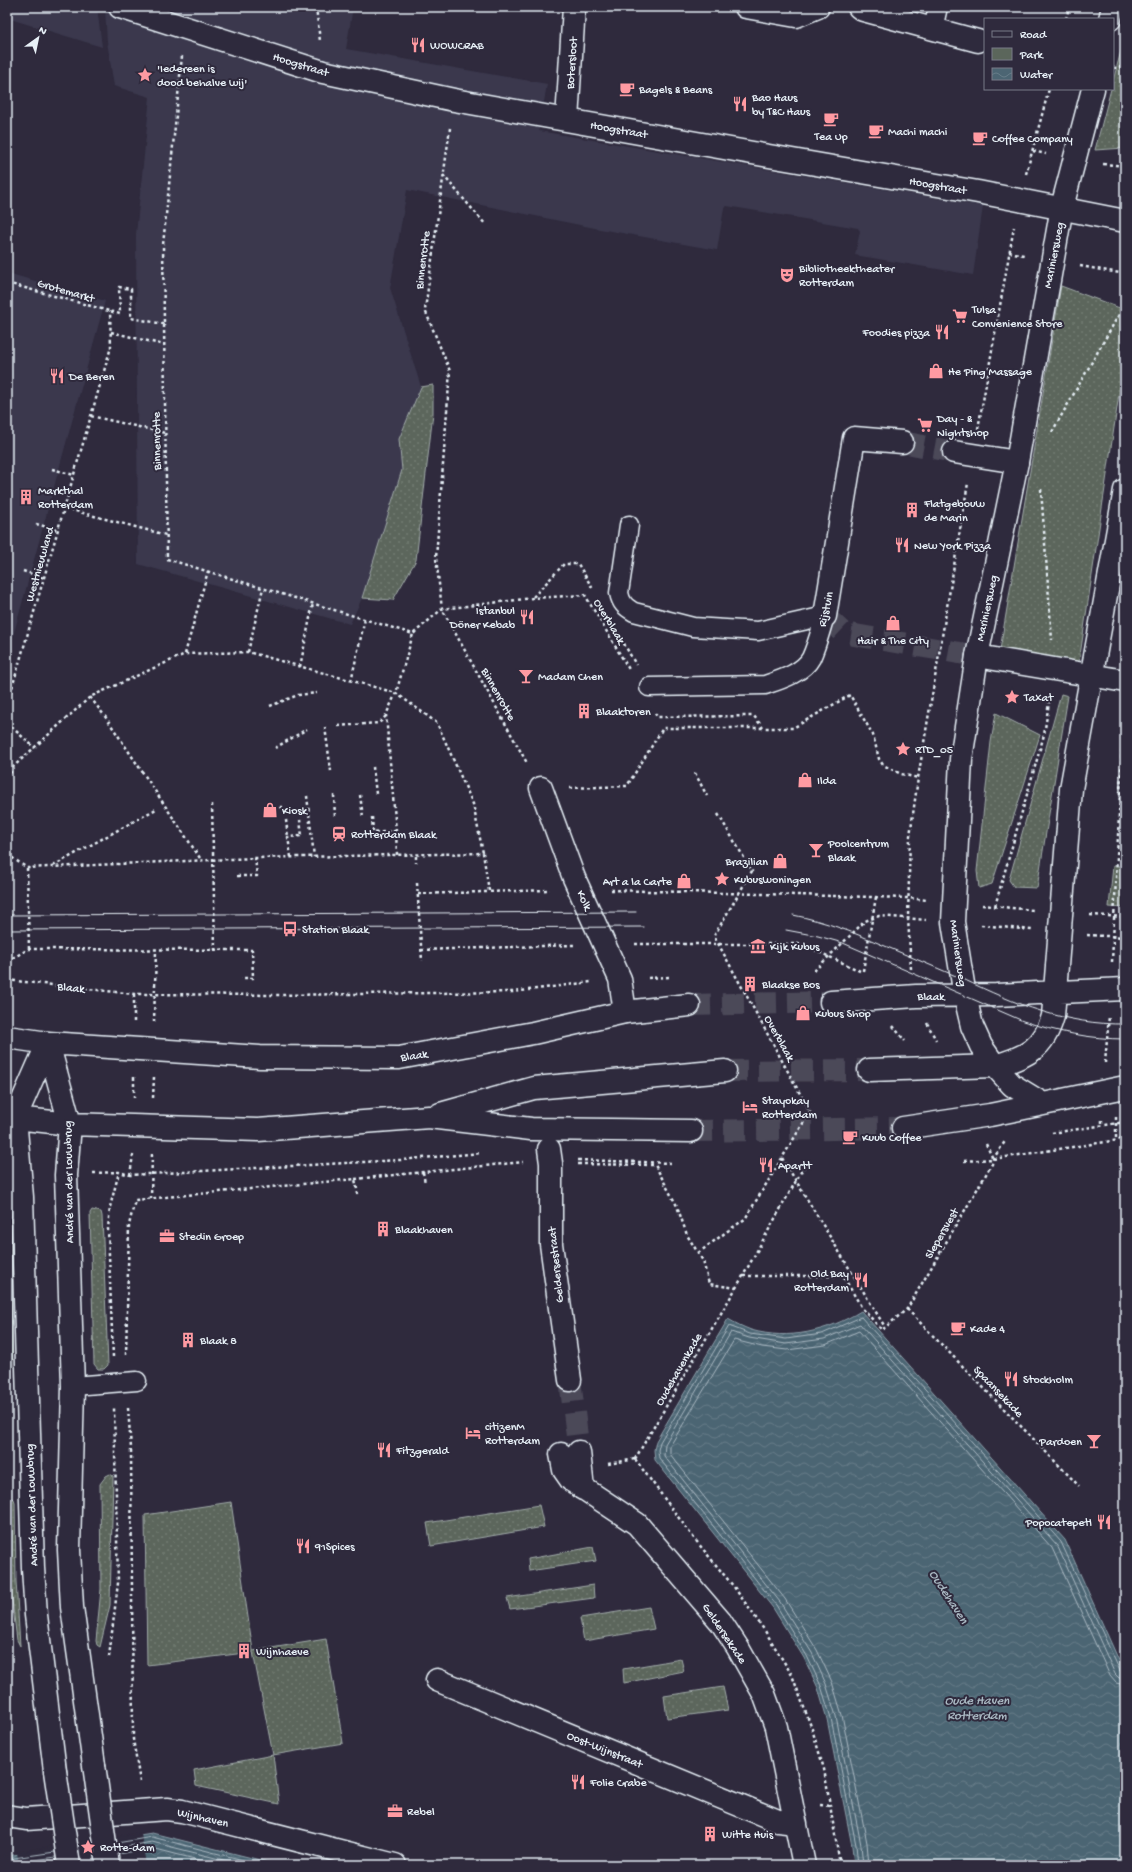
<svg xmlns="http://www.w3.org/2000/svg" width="1132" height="1872" font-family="'Gochi Hand',sans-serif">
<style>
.built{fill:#3b394e}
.green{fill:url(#green-dots);stroke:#a2acaa}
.water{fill:url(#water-waves);stroke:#8a9da8}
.pier{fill:#2f2a3d}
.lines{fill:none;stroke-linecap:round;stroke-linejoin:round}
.shore{stroke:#aab9c3;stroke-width:1}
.street-tunnel{stroke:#4b4859;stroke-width:22;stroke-dasharray:22 11;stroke-linecap:butt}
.secondary-tunnel{stroke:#4b4859;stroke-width:22;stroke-dasharray:22 11;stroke-linecap:butt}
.lane-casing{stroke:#e8f1f8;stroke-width:21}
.street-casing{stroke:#e8f1f8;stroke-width:25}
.secondary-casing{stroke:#e8f1f8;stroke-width:25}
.path{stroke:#e8f1f8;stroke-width:2.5;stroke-dasharray:3 3;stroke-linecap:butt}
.lane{stroke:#2f2a3d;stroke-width:18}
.street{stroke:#2f2a3d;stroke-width:22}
.secondary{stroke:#2f2a3d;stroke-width:22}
.tram{stroke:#e8f1f8;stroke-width:1}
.secondary-bridge-casing{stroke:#e8f1f8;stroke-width:25;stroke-linecap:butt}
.path-bridge{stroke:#e8f1f8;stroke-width:2.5;stroke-dasharray:3 3;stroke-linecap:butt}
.secondary-bridge{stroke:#2f2a3d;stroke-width:22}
.labels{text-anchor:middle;stroke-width:4;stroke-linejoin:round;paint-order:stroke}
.poi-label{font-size:12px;fill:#e8f1f8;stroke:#2f2a3d;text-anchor:start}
.street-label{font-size:12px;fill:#e8f1f8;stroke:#2f2a3d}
.water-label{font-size:13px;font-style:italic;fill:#aab9c3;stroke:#2f2a3d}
</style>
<defs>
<pattern id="green-dots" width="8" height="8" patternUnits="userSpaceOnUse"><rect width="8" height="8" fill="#5b665b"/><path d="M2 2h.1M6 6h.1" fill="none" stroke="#737c73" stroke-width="1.8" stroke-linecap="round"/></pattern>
<pattern id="water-waves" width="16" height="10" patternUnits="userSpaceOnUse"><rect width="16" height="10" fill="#4c6573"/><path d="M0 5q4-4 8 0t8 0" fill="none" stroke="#667c88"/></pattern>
</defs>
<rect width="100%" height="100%" fill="#2f2a3d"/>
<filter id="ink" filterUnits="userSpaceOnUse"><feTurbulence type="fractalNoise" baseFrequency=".025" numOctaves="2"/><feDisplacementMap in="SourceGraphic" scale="8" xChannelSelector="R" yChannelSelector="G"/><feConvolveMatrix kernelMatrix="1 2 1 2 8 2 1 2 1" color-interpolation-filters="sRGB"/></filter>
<g filter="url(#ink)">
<path class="built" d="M 7,7 L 97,7 L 102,47 L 7,18 Z
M 105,7 L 353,7 L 346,49 L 547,84 L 539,131 L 983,206 L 973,275 L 855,255 L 860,231 L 858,228 L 727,206 L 724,208 L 717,250 L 600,229 L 407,190 L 390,288 L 421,387 L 399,439 L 402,470 L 362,598 L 350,624 L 138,564 L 136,234 L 150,97 L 114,86 L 107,41 Z
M 7,273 L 105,301 L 7,658 Z"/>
<path class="green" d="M 1125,36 L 1125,148 L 1095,150 L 1111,89 L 1113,89 L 1113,81 Z
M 1061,286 L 1125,310 L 1125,354 L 1079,662 L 1000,650 Z
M 433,385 L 433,413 L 416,560 L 393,600 L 362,598 L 402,470 L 399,439 L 421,387 Z
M 1061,694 L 1068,696 L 1037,888 L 1014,887 L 1009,880 Z
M 996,713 L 1040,735 L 992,884 L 979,888 L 977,871 L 991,742 Z
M 1113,866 L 1125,866 L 1125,908 L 1109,907 Z
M 92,1210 L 101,1212 L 102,1216 L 108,1365 L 104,1369 L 98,1369 L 94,1364 L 90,1213 Z
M 7,1214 L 9,1214 L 13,1377 L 7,1378 Z
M 110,1474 L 113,1476 L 110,1605 L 100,1647 L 97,1645 L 96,1641 L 101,1589 L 100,1484 L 106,1476 Z
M 7,1498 L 14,1499 L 15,1502 L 16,1581 L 20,1646 L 17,1640 L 7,1561 Z
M 231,1502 L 253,1651 L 326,1639 L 343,1743 L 273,1755 L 279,1804 L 196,1786 L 194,1770 L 273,1755 L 253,1652 L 147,1665 L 145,1515 Z
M 539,1505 L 544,1527 L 431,1546 L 427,1523 Z
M 593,1547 L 596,1561 L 529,1571 L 528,1559 Z
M 593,1585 L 594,1598 L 510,1609 L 507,1598 Z
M 649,1607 L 654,1629 L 584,1641 L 580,1618 Z
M 681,1659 L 684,1671 L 624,1683 L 623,1669 Z
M 723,1687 L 728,1710 L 667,1718 L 664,1696 Z"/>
<path class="water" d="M 861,1311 L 1065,1540 L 1125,1674 L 1125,1865 L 854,1865 L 852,1846 L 827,1719 L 818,1688 L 804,1658 L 773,1608 L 655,1460 L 654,1450 L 656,1441 L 728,1319 C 735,1323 743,1327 751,1330 C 789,1341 828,1331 861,1311 Z
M 152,1833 L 280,1865 L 7,1865 L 7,1856 Z"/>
<path class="pier" d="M 141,1833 L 146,1865 L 19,1865 L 17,1852 Z"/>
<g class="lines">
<path class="shore" d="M 117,1843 L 152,1837 L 263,1865
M 118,1848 L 152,1842 L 243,1865
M 119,1854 L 152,1848 L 218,1865
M 7,1859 L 55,1852
M 7,1864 L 56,1857
M 858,1865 L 856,1845 L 831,1718 L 821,1686 L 807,1656 L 776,1605 L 659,1458 L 658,1450 L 660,1442 L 729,1326 L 750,1334 L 786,1339 L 822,1334 L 861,1317 L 1061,1542 L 1120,1671 L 1125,1674
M 863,1865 L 861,1845 L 836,1716 L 826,1684 L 812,1653 L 780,1602 L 664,1456 L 665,1444 L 731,1332 L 749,1338 L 786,1344 L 824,1339 L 860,1324 L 1057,1545 L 1115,1674 L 1119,1678 L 1125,1679
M 869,1865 L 867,1843 L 842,1715 L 832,1682 L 817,1650 L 785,1599 L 670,1454 L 670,1446 L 734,1340 L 762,1347 L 787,1350 L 825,1345 L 859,1331 L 1052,1548 L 1110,1676 L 1116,1683 L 1125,1685"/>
<path class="street-tunnel" d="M 902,442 L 954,452
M 825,616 L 843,633 L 977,656
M 570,1380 L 579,1452"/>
<path class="secondary-tunnel" d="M 689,1005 L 831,1002
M 725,1071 L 869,1070
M 691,1131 L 903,1128"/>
<g class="lane-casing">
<path id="lane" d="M 933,29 L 938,7
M 629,525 L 619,593 C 621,603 625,607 634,612 L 693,627 L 758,631 L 825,616
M 649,687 L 765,685 C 780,680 803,673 811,658 C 817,645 821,629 825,616
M 73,1386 L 137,1381"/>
</g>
<g class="street-casing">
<path id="street" d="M 120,7 L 323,72 L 454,100 L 769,156 L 978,192 L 1125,221
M 746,7 L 796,16 L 818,7
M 859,7 L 863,10 L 978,41
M 567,120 L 574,7
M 954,452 L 1017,462
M 825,616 L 854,438 L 902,442
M 977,656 L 1125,681
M 541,788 L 574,878 L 620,979 L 625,1012
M 549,1149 L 551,1163 L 551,1244 L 570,1380
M 579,1452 L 583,1489
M 561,1454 L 564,1470 L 571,1480 L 637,1524 L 721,1622 L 738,1648 L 764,1694 L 776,1727 L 804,1865
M 437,1680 L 778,1821 L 796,1823
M 7,1816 L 26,1819 L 167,1809 L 182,1811 L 395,1865"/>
</g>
<g class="secondary-casing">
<path id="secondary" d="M 1110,19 L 1113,7
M 831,1002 L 916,996 L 996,995 L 1125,989
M 7,1037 L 48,1043 L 260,1057 L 399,1058 L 533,1033 L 625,1012 L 689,1005
M 48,1043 L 15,1118 L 22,1197 L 33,1568 L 36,1615 L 55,1771
M 48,1043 L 70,1124 L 66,1175 L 73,1386 L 69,1550 L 72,1607 L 94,1765
M 869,1070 L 995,1066 C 1026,1057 1044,1049 1053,1016 L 1071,789 L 1125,490
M 1043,1104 L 1012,1085 L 995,1066 L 981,1046 L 972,1026 L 965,996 L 953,922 L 961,759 L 977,656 L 1017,462 L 1062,207 L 1093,89
M 440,1114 L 534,1088 L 725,1071
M 7,1117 L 70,1124 L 258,1130 L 429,1117 L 531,1129 L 691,1131
M 903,1128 L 990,1115 L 1125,1087"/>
</g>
<path class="path" d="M 316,7 L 320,41
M 1066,19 L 1069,7
M 1125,54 L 1122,67 L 1125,77
M 182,56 L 163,245 L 167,559 L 413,634 L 442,609 L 533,598 L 585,595 L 630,671
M 1113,68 L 1122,67
M 450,128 L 425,310 L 450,371 L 436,558 L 442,609 L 527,763
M 1033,151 L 1046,154
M 1103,164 L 1125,166
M 1026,174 L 1049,89
M 443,175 L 486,225
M 1009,252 L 1024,255
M 1080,266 L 1125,274
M 7,283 L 120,314 L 119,287 L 131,289 L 131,318 L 164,324
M 111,332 L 164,345
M 91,416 L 165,433
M 978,429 L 1014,227
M 1052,432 L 1125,304
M 52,469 L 74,475
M 1041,489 L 1052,640
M 64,508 L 166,535
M 36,524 L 58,530
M 23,571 L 44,578
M 533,597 L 564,564 L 578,564 L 593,589
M 618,633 L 636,665
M 248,652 L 263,588
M 185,654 L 208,571
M 300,667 L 313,603
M 351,681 L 365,619
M 90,697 L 107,719 L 202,861
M 7,705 L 111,347 L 110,311
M 270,706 L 298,695 L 317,693
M 655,713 L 657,717 L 754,716 L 763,728
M 7,723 L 35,748
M 338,726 L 379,723 L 386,716
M 325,727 L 331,771
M 275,748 L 307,729
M 373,767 L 376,794
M 695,773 L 707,796
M 7,779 L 14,766 L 90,697 L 185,654 L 248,652 L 396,693 L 437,723 L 473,804 L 483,853
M 570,788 L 627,786 L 663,728 L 793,728 L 850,695 L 873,735 L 879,759 L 883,765 L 901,774 L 918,778
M 334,795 L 335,818
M 360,795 L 363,817
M 307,796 L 314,857
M 212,804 L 215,950
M 280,807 L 284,807
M 1119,809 L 1125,809
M 372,817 L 373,833 L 396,831 L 397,855
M 286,820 L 288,837
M 396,831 L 386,715 L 396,693 L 413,634
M 7,854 L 27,868 L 255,858 L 483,853 L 489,891
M 416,856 L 416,863
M 291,857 L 288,837 L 302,836 L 300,820
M 53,866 L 156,809
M 27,868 L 29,949
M 237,876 L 257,876 L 255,858
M 417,883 L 422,961
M 611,890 L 908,898 L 927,900
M 418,894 L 550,890
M 982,905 L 1033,910
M 995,906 L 1044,735 L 1050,696
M 1090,915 L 1125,917
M 981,925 L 1032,930
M 1087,935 L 1125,937
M 635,944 L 802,944 L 860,971
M 421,950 L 574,945
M 7,961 L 29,949 L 252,950 L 253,978 L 241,978
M 1112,962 L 1124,709
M 911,969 L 908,918 L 910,836 L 918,778 L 968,483
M 814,971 L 865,921 L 879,916 L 926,920
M 863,971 L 876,897
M 648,978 L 671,977
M 7,980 L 134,994 L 278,995 L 513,992 L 591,982
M 134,1022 L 134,994
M 154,1022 L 156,950
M 927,1023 L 936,1040
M 893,1026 L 905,1041
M 1122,1060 L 1125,1029
M 1105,1063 L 1109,1016
M 134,1098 L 134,1077
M 153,1098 L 154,1077
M 1116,1117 L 1116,1140
M 1102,1120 L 1102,1126
M 1052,1133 L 1125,1122
M 986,1144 L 993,1159
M 578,1160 L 672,1163
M 964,1161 L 993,1159 L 1125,1139
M 578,1164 L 655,1165 L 677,1206 L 687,1235 L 703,1261 L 709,1284 L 736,1288
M 423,1172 L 425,1183
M 93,1173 L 119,1172 L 130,1175 L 400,1160 L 481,1153
M 130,1175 L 133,1155
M 355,1179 L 523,1162
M 151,1199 L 152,1153
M 698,1253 L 729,1230
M 743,1276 L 843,1276 L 862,1308 L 882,1330 L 907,1309 L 992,1164 L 993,1159 L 1006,1140
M 907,1309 L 1079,1486
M 126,1355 L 129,1225 L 135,1200 L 355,1179 L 358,1194
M 113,1357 L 108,1229 L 110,1207 L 119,1172
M 128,1408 L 131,1448 L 133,1739 L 140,1782
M 635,1459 L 693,1537 L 734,1587 L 765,1631 L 792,1675 L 812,1729 L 824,1769 L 840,1865
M 635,1459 L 743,1276 L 806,1163
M 608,1464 L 635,1459
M 109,1657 L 118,1583 L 114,1408
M 820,1805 L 830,1806"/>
<use href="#lane" class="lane"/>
<use href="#street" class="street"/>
<use href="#secondary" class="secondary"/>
<path class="tram" d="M 7,915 L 636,912
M 793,915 C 825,921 855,933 885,946 C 911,957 937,968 963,979 C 1015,1004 1066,1025 1125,1024
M 7,930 L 644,927
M 786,930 L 818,936 L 843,943 L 1023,1021 C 1057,1032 1090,1039 1125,1039"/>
<g class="secondary-bridge-casing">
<path id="secondary-bridge" d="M 94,1765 L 108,1865
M 55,1771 L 69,1865"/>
</g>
<path class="path-bridge" d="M 718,814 L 752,871 L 714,936 L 810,1112 L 745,1219 L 729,1230
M 782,1158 L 885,1327"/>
<use href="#secondary-bridge" class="secondary-bridge"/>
</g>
</g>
<defs>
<g id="restaurant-bare" transform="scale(1.2)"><path d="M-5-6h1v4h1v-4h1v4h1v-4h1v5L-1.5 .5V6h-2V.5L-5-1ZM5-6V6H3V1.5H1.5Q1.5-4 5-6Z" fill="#ff9aa2" stroke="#2f2a3d" stroke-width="2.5" paint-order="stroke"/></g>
<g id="sight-bare" transform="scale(1.2)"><path d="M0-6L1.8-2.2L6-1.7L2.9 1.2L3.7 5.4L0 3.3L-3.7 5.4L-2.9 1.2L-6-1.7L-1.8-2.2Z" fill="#ff9aa2" stroke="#2f2a3d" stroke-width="2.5" paint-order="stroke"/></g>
<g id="cafe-bare" transform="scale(1.2)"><path d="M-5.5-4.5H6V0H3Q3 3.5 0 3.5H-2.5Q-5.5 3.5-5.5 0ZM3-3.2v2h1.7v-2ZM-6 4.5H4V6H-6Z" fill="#ff9aa2" stroke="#2f2a3d" stroke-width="2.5" paint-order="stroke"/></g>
<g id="theatre-bare" transform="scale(1.2)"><path d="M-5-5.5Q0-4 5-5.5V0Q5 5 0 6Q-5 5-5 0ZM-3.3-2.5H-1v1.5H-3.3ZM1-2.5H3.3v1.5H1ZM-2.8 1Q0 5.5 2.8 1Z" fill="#ff9aa2" stroke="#2f2a3d" stroke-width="2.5" paint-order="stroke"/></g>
<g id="supermarket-bare" transform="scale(1.2)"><path d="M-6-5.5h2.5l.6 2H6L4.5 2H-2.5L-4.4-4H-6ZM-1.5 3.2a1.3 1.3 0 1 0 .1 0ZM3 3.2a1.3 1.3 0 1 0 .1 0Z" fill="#ff9aa2" stroke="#2f2a3d" stroke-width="2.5" paint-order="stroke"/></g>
<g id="shop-bare" transform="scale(1.2)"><path d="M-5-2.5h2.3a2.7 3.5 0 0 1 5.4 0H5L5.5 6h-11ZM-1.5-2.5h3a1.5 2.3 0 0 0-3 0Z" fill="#ff9aa2" stroke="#2f2a3d" stroke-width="2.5" paint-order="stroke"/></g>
<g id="building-bare" transform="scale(1.2)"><path d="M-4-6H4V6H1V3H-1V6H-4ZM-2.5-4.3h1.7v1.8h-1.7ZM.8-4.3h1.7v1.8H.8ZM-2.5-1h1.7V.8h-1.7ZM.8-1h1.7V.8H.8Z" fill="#ff9aa2" stroke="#2f2a3d" stroke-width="2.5" paint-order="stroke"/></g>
<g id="bar-bare" transform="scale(1.2)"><path d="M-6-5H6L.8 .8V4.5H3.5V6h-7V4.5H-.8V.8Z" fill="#ff9aa2" stroke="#2f2a3d" stroke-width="2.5" paint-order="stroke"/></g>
<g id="station-bare" transform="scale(1.2)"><path d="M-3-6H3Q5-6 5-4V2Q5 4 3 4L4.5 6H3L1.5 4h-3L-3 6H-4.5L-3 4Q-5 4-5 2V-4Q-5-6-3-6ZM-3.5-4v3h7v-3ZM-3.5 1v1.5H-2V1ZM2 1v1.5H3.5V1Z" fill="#ff9aa2" stroke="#2f2a3d" stroke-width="2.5" paint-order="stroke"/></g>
<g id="bus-bare" transform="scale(1.2)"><path d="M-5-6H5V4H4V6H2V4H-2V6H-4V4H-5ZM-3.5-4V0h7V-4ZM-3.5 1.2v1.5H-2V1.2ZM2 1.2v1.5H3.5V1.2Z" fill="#ff9aa2" stroke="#2f2a3d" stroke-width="2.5" paint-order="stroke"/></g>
<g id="museum-bare" transform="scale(1.2)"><path d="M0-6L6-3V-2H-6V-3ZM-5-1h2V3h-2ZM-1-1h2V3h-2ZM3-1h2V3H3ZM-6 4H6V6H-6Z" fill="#ff9aa2" stroke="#2f2a3d" stroke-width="2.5" paint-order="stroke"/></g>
<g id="hotel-bare" transform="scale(1.2)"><path d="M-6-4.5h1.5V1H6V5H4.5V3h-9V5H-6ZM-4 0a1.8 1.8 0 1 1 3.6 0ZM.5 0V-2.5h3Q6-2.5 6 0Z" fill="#ff9aa2" stroke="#2f2a3d" stroke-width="2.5" paint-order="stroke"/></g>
<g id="office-bare" transform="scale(1.2)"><path d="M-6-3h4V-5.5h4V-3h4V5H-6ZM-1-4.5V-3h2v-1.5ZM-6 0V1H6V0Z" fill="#ff9aa2" stroke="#2f2a3d" stroke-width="2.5" paint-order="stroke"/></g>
</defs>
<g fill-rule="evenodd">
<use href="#restaurant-bare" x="418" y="45"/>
<use href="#sight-bare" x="145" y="75"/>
<use href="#cafe-bare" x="627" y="89"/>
<use href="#restaurant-bare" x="740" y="104"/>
<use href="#cafe-bare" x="831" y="119"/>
<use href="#cafe-bare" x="876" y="131"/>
<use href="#cafe-bare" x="980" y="138"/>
<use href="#theatre-bare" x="787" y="275"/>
<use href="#supermarket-bare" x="960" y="316"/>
<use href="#restaurant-bare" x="942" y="332"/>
<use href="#shop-bare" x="936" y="371"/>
<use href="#restaurant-bare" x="57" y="376"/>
<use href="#supermarket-bare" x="925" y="425"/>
<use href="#building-bare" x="26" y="497"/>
<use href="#building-bare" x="912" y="510"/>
<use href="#restaurant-bare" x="902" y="545"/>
<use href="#restaurant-bare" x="527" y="617"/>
<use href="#shop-bare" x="893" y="623"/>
<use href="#bar-bare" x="526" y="676"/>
<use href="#sight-bare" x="1012" y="697"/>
<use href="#building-bare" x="584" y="711"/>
<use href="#sight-bare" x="903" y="749"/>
<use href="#shop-bare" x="805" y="780"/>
<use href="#shop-bare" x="270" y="810"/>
<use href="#station-bare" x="339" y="834"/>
<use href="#bar-bare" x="816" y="850"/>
<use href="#shop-bare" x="780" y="861"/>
<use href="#sight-bare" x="722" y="879"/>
<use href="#shop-bare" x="684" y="881"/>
<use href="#bus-bare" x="290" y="929"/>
<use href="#museum-bare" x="758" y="946"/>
<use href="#building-bare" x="750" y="984"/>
<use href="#shop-bare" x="803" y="1013"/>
<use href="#hotel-bare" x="750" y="1107"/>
<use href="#cafe-bare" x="850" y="1137"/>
<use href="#restaurant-bare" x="766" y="1165"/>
<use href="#building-bare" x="383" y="1229"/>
<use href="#office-bare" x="167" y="1236"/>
<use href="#restaurant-bare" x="861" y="1280"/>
<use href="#cafe-bare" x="958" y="1328"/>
<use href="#building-bare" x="188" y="1340"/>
<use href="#restaurant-bare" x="1011" y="1379"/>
<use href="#hotel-bare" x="473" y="1433"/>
<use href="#bar-bare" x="1094" y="1441"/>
<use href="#restaurant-bare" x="384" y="1450"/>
<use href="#restaurant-bare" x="1104" y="1522"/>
<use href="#restaurant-bare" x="303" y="1546"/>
<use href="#building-bare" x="244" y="1651"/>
<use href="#restaurant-bare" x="578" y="1782"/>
<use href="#office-bare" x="395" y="1811"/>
<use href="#building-bare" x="710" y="1834"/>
<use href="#sight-bare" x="88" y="1847"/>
</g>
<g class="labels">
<g class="poi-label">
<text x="430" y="49">WOWCRAB</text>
<text x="157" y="72">'Iedereen is<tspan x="157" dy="14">dood behalve wij'</tspan></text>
<text x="639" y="93">Bagels &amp; Beans</text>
<text x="752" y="101">Bao Haus<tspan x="752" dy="14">by T&amp;C Haus</tspan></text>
<text x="888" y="135">Machi machi</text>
<text x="831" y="140" text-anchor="middle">Tea Up</text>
<text x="992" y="142">Coffee Company</text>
<text x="799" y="272">Bibliotheektheater<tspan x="799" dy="14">Rotterdam</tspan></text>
<text x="972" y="313">Tulsa<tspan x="972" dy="14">Convenience Store</tspan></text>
<text x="930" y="336" text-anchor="end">Foodies pizza</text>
<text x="948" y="375">He Ping Massage</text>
<text x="69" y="380">De Beren</text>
<text x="937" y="422">Day - &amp;<tspan x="937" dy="14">Nightshop</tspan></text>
<text x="38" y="494">Markthal<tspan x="38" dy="14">Rotterdam</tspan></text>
<text x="924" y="507">Flatgebouw<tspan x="924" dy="14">de Marin</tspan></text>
<text x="914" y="549">New York Pizza</text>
<text x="515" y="614" text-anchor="end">Istanbul<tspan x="515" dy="14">Döner Kebab</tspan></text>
<text x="893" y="644" text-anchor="middle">Hair &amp; The City</text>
<text x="538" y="680">Madam Chen</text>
<text x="1024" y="701">Taxat</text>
<text x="596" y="715">Blaaktoren</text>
<text x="915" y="753">RTD_05</text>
<text x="817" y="784">Ilda</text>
<text x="282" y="814">Kiosk</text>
<text x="351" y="838">Rotterdam Blaak</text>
<text x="828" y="847">Poolcentrum<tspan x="828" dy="14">Blaak</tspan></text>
<text x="768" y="865" text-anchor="end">Brazilian</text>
<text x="734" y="883">Kubuswoningen</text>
<text x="672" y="885" text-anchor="end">Art a la Carte</text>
<text x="302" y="933">Station Blaak</text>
<text x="770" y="950">Kijk Kubus</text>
<text x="762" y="988">Blaakse Bos</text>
<text x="815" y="1017">Kubus Shop</text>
<text x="762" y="1104">Stayokay<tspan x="762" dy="14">Rotterdam</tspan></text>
<text x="862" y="1141">Kuub Coffee</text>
<text x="778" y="1169">Apartt</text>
<text x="395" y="1233">Blaakhaven</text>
<text x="179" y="1240">Stedin Groep</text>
<text x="849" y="1277" text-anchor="end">Old Bay<tspan x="849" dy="14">Rotterdam</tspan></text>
<text x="970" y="1332">Kade 4</text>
<text x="200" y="1344">Blaak 8</text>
<text x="1023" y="1383">Stockholm</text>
<text x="485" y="1430">citizenM<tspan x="485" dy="14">Rotterdam</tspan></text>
<text x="1082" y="1445" text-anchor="end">Pardoen</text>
<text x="396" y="1454">Fitzgerald</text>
<text x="1092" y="1526" text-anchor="end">Popocatepetl</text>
<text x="315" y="1550">91Spices</text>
<text x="256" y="1655">Wijnhaeve</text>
<text x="590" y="1786">Folie Crabe</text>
<text x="407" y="1815">Rebel</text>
<text x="722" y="1838">Witte Huis</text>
<text x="100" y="1851">Rotte-dam</text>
</g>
<g class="street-label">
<text transform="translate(571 63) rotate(-86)" y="4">Botersloot</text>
<text transform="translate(301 64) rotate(17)" y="4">Hoogstraat</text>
<text transform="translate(619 129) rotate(10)" y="4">Hoogstraat</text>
<text transform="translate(938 185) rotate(10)" y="4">Hoogstraat</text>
<text transform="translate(1053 255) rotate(-79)" y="4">Mariniersweg</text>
<text transform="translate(422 260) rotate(-83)" y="4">Binnenrotte</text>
<text transform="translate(66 290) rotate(16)" y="4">Grotemarkt</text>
<text transform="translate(156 441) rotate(-91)" y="4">Binnenrotte</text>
<text transform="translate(39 564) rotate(-74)" y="4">Westnieuwland</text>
<text transform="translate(986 608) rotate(-78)" y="4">Mariniersweg</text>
<text transform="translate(825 609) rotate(-77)" y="4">Rijstuin</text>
<text transform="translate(610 621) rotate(59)" y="4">Overblaak</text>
<text transform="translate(499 694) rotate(61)" y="4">Binnenrotte</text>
<text transform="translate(585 900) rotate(65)" y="4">Kolk</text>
<text transform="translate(959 953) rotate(82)" y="4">Mariniersweg</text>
<text transform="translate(71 987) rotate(6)" y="4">Blaak</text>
<text x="931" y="1000">Blaak</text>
<text transform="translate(780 1038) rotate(61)" y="4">Overblaak</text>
<text transform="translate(414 1055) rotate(-8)" y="4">Blaak</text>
<text transform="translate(68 1182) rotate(-91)" y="4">André van der Louwbrug</text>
<text transform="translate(941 1233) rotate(-60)" y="4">Slepersvest</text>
<text transform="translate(555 1265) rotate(-96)" y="4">Geldersestraat</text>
<text transform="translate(678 1369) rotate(-60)" y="4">Oudehavenkade</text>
<text transform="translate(999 1391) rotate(46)" y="4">Spaansekade</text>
<text transform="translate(31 1505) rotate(-92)" y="4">André van der Louwbrug</text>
<text transform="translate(725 1633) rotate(56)" y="4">Geldersekade</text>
<text transform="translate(605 1749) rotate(22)" y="4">Oost-Wijnstraat</text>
<text transform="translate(203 1817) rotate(13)" y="4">Wijnhaven</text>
</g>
<g class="water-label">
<text transform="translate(950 1596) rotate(57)" y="5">Oudehaven</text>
<text x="977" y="1704">Oude Haven<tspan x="977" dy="15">Rotterdam</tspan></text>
</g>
</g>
<rect width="1132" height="1872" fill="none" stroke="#2f2a3d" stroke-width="24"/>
<rect x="12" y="12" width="1108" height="1848" fill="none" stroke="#e8f1f8" stroke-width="1.5" filter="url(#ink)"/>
<rect x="984" y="18" width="130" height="72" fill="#2f2a3d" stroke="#797a88"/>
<rect x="992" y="31" width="20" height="6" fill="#2f2a3d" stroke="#797a88"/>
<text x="1020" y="38" font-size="12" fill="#e8f1f8">Road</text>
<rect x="992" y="48" width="20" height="12" fill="#5b665b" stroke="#797a88"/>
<text x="1020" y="58" font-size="12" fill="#e8f1f8">Park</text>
<rect x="992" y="68" width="20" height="12" fill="url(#water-waves)" stroke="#797a88"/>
<text x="1020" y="78" font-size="12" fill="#e8f1f8">Water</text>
<g transform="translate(38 38) rotate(33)" stroke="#2f2a3d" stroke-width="3" paint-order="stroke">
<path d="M0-3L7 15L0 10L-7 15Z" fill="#e8f1f8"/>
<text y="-6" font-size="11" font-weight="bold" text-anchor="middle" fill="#e8f1f8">N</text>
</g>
</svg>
